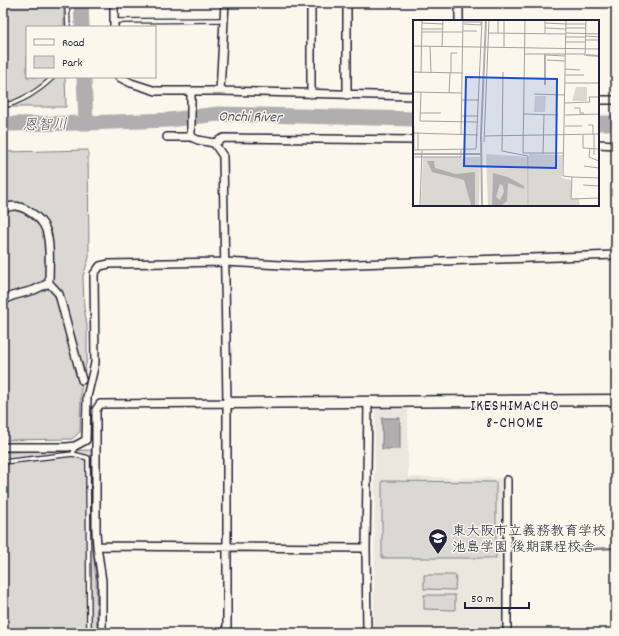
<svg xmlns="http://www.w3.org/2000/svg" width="619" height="636" font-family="Dekko,'Klee One',sans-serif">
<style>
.built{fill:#ebe7df}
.green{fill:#dbd8d3;stroke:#7e7d87}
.water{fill:#b1aeb0;stroke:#787681}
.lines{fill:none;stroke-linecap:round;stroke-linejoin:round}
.stream{stroke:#787681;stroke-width:2.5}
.river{stroke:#b1aeb0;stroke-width:15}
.lane-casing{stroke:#22223b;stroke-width:6}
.street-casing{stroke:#22223b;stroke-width:10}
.secondary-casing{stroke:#22223b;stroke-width:13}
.lane{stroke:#fbf7ec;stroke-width:3.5}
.street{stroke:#fbf7ec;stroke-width:7}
.secondary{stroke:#fbf7ec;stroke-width:10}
.labels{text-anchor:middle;stroke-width:3;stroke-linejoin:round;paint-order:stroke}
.poi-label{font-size:14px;fill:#22223b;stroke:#fbf7ec;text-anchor:start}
.water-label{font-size:15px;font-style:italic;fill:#545364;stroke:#fbf7ec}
.neighbourhood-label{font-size:15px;letter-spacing:1px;fill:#22223b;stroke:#fbf7ec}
.inset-river{fill:none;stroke:#b1aeb0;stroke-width:2}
.inset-road{fill:none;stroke:#a4a2a5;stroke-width:1}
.view{fill:#1d4ed8;fill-opacity:0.15;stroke:#1d4ed8;stroke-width:2}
.inset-edge{fill:none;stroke:#22223b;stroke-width:2}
</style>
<rect width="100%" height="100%" fill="#fbf7ec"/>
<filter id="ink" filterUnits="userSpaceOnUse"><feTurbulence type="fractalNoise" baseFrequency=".025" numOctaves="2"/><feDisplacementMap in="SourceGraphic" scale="8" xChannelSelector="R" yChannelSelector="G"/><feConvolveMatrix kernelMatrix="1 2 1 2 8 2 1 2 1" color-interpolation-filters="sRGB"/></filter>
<g filter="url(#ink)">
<path class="built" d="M 375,407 L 408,407 L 408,477 L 503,478 L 502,633 L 374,633 Z"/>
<path class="green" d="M 3,3 L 64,3 L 64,27 L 27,27 L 27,77 L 65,77 L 66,107 L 3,107 Z
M 88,150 L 89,258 L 83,276 L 84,308 L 87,325 L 87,359 L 81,389 L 80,432 L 72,439 L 3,440 L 3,153 L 7,152 Z
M 91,450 L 92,541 L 96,580 L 97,633 L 3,633 L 3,452 Z
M 382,481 L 496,482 L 496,558 L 382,558 Z
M 424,575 L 456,575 L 455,590 L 424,589 Z
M 424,595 L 455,595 L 455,610 L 424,609 Z"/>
<path class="water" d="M 382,418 L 400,418 L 400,449 L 382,449 Z"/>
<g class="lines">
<path class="stream" d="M 572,550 L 616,548"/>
<path class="river" d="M 81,3 L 82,27
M 84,77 L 86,123
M 598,123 L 616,123
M 3,124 L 86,123 L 169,120 L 218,114 L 414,119"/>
<g class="lane-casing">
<path id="lane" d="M 67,3 L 68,27
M 114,21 L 224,20
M 3,106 C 21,102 40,90 53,77
M 73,454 L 88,458 L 89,633
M 3,462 L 73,454 L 75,446"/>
</g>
<g class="street-casing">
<path id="street" d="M 114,3 L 114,27
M 311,3 L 311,94
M 347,3 L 347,95
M 459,3 L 459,21
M 119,77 L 131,83 L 156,91 L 220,91 L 414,96
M 191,91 L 191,137
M 220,91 L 225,3
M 598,100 L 616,100
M 167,137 L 191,137 L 198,140 L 214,143 L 224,138 L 414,140
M 214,143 L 223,156 L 227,403 L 227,633
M 598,144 L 616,145
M 3,209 C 12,205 18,205 27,210 C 34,214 43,221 46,230 C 51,244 49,267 49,283 L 59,294 L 82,380
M 3,301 L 12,296 L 34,290 L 49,283
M 3,447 L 67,447 L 75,446 L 86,440 L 87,397 L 95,363 L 94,274 L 100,266 L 109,264 L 225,262 L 300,266 L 616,255
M 97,546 L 366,548
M 102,633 L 102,581 L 97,546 L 96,531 L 96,410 L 100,404 L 227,403
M 367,633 L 366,548 L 368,402
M 507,633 L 507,480"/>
</g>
<g class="secondary-casing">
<path id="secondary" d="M 227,403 L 616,400"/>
</g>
<use href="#lane" class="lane"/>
<use href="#street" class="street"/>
<use href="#secondary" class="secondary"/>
</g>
</g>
<defs>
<g id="school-pin" transform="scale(1)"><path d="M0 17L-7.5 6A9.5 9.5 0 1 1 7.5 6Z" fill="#22223b" stroke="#fbf7ec"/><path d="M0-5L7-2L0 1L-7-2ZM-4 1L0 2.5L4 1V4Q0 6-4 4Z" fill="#fff"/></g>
</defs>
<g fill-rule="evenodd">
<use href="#school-pin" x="438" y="538"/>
</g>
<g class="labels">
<g class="poi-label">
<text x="452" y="535">東大阪市立義務教育学校<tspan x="452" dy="16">池島学園 後期課程校舎</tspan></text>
</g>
<g class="water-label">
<text transform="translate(250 116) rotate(1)" y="5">Onchi River</text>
<text transform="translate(45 124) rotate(-1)" y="5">恩智川</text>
</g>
<g class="neighbourhood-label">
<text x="515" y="410">IKESHIMACHO<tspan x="515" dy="17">8-CHOME</tspan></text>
</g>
</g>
<g transform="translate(413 20)">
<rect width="186" height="186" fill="#fbf7ec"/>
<path d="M 163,67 L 174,67 L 174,81 L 159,81 ZM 122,76 L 133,76 L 132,92 L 121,92 ZM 73,134 L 115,137 L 114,186 L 75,186 ZM 116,134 L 150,135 L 149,158 L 158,160 L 158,179 L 166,179 L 167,186 L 116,186 ZM 10,137 L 67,137 L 66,186 L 8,186 Z" fill="#dbd8d3"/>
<path d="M 14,141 L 21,141 L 22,148 L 43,154 L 62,152 L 62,186 L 58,185 L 51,160 L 19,152 ZM 80,153 L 95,157 L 111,166 L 111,169 L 95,163 L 94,181 L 88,186 L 79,186 ZM 87,164 L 90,166 L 91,172 L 87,180 L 83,177 Z" fill="#b1aeb0" fill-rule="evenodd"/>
<path class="inset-river" d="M 173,35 L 186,36M 132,65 L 132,34M 0,134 L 69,134M 69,186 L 68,115 L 73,0"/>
<path class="inset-road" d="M 85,0 L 85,13M 91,0 L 91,27M 112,0 L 110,133 L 151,133M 153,0 L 150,156 L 159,157 L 158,179 L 186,178M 50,2 L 68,2 L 68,5 L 51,4M 9,3 L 30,4M 132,3 L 153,4M 153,4 L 173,4M 132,8 L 153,9M 153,8 L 173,8M 9,9 L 30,9M 50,11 L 64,11M 9,12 L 50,12M 75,13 L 152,14M 132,13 L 132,0M 153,13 L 186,14M 173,16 L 186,17M 152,17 L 173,17M 173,20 L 186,20M 152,22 L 173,22M 0,26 L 186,29M 17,26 L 18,53M 29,27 L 30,0M 111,34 L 172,34M 133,35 L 152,36M 172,36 L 173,0M 134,40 L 152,41M 152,49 L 167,50M 0,52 L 50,53M 90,52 L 89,131 L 115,136 L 115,186M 8,53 L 9,0M 38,53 L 38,33 L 44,33M 152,55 L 171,55M 152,63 L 186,63M 0,72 L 49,73M 8,72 L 7,101 L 65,102M 36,73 L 37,53M 121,74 L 152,75M 49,80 L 66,80M 152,83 L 177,82 L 176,77 L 185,77M 161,88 L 167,88 L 167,93 L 171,93M 0,93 L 1,113M 7,93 L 28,93M 110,94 L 145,95M 152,95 L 186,94M 48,96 L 65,96M 175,105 L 180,105 L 180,115M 152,106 L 169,106M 0,113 L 65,115M 1,113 L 1,130M 48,114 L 50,0M 170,115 L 170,128 L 186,129M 181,115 L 181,135M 72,116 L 186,114M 71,122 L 76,0M 177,129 L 176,137 L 186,141M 0,130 L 63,129 L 69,0M 5,130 L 5,112M 130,134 L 131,95M 0,137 L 48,137 L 48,130M 171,146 L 186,148M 159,157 L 186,158M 170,165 L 186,166M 7,186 L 9,130"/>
<path class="view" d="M 53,57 L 144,59 L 143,148 L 51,146 Z"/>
<rect width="186" height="186" class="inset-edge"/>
</g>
<rect width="619" height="636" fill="none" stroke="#fbf7ec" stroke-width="16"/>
<rect x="8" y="8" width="603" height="620" fill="none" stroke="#22223b" stroke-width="1.5" filter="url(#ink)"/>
<rect x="26" y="26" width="130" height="52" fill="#fbf7ec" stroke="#a4a2a5"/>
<rect x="34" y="39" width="20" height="6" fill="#fbf7ec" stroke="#a4a2a5"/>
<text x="62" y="46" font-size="12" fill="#22223b">Road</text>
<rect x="34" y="56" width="20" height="12" fill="#dbd8d3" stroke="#a4a2a5"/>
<text x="62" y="66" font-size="12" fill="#22223b">Park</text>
<path d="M465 602v6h64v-6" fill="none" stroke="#22223b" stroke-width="2"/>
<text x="471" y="602" font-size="12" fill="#22223b" stroke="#fbf7ec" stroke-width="3" paint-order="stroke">50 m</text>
</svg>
